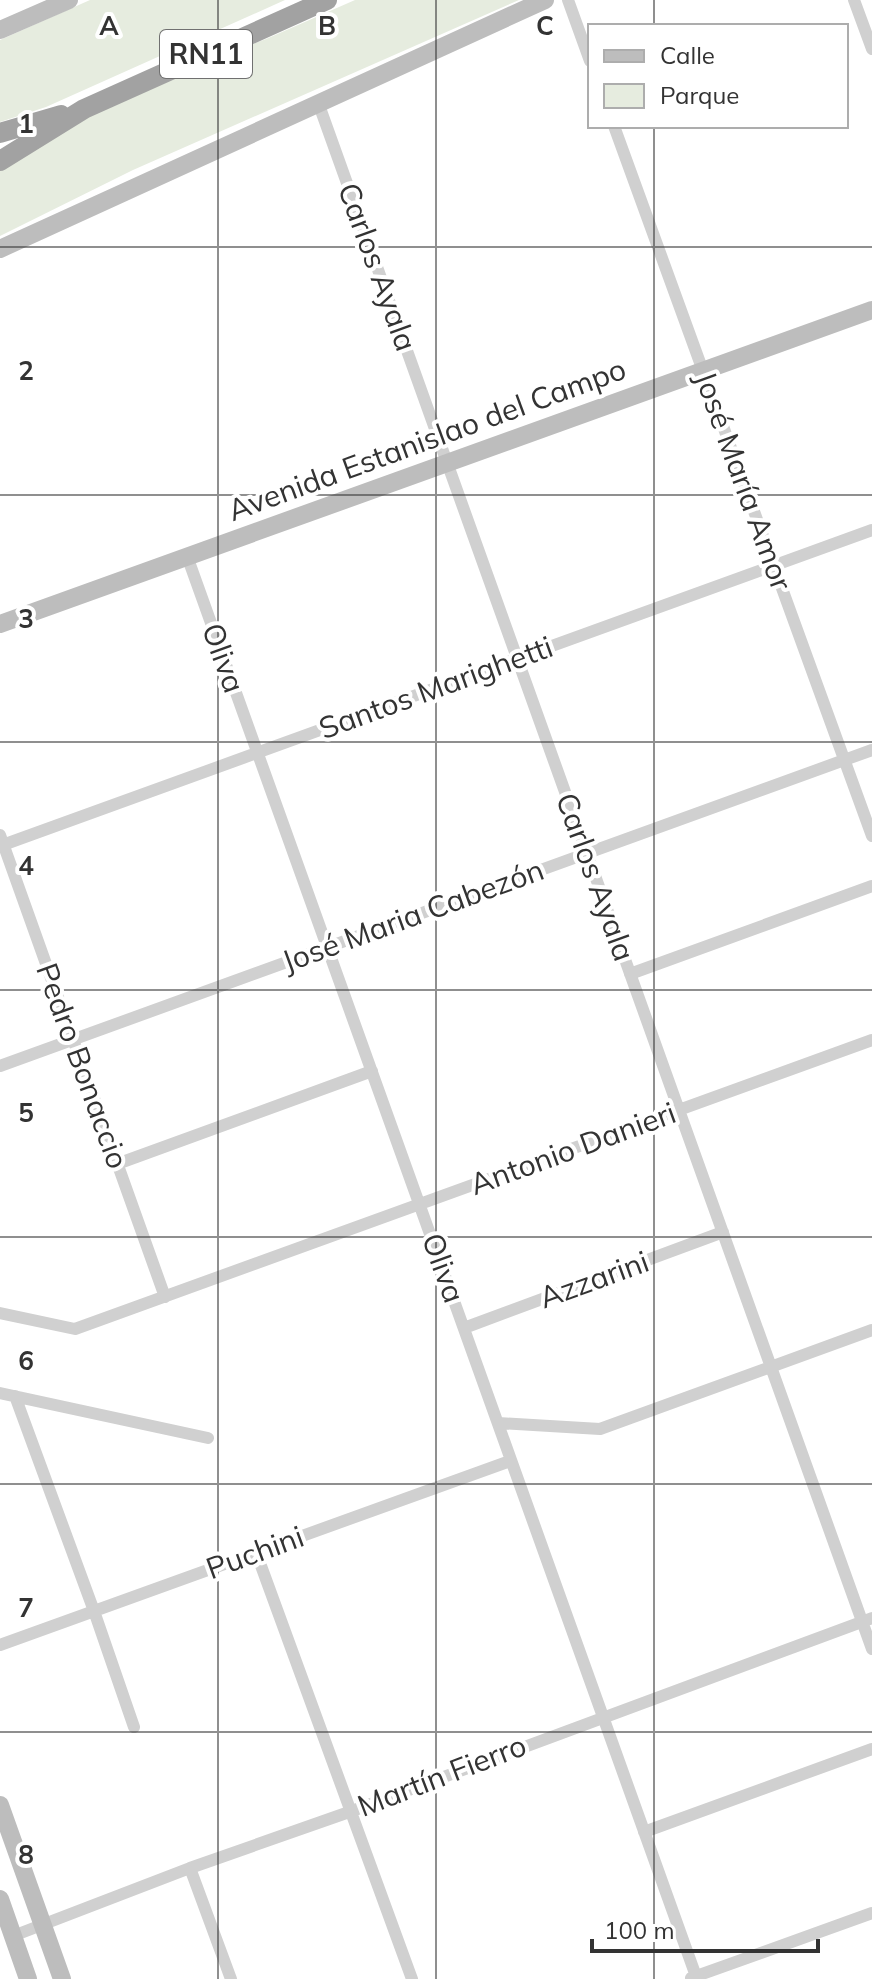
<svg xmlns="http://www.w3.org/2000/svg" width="872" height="1979" font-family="Mulish,sans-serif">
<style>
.green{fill:#e6ecdf}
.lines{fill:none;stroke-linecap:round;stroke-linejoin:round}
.minor{stroke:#d0d0d0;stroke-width:12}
.secondary{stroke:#bdbdbd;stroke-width:18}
.trunk{stroke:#a2a2a2;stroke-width:20}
.grid{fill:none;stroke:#333;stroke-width:2;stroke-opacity:0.55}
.labels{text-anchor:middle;stroke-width:8;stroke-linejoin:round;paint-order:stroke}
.shield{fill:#fff;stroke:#707070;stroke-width:2}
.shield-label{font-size:28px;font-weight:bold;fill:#333}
.street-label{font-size:30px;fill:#333;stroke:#fff}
.grid-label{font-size:26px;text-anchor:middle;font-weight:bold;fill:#333;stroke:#fff;stroke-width:8;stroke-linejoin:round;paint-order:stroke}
</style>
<rect width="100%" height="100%" fill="#fff"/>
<path class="green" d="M 90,0 L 285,0 L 46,107 L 0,122 L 0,40 Z
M 355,0 L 519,0 L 133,170 L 0,236 L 0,169 L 84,109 L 266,39 Z"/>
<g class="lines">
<path class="minor" d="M 568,0 L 590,61
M 854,0 L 872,49
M 319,105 L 872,1649
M 614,126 L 872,836
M 187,556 L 697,1979
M 0,835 L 165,1297
M 0,846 L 872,530
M 630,974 L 872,886
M 0,1066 L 872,750
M 117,1164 L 372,1071
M 0,1313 L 75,1329 L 872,1040
M 464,1328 L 723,1232
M 0,1393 L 208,1438
M 15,1396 L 94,1611 L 134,1727
M 498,1423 L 600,1429 L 872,1330
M 256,1552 L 412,1979
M 0,1645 L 510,1461
M 644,1832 L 872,1749
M 190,1868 L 231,1979
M 13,1936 L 190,1868 L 352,1811 L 872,1618
M 691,1978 L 872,1913"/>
<path class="secondary" d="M 0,30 L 69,0
M 0,249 L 545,0
M 0,624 L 872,310
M 0,1805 L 62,1979
M 0,1899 L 28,1979"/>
<path class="trunk" d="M 0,133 L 61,115
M 0,161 L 84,109 L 327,0"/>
</g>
<path class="grid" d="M 218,0 L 218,1979M 436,0 L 436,1979M 654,0 L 654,26M 654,126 L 654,1979M 0,247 L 872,247M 0,495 L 872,495M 0,742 L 872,742M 0,990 L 872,990M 0,1237 L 872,1237M 0,1484 L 872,1484M 0,1732 L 872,1732"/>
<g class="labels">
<rect class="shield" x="160" y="30" width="92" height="48" rx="6"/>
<g class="shield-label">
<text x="206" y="64">RN11</text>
</g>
<g class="street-label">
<text transform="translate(377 267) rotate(70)" y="10">Carlos Ayala</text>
<text transform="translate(427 440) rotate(-20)" y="10">Avenida Estanislao del Campo</text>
<text transform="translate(743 481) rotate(70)" y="10">José María Amor</text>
<text transform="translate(223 658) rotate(70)" y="10">Oliva</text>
<text transform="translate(436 688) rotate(-20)" y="10">Santos Marighetti</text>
<text transform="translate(595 877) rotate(70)" y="10">Carlos Ayala</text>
<text transform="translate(413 916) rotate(-20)" y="10">José Maria Cabezón</text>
<text transform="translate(82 1066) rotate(70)" y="10">Pedro Bonaccio</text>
<text transform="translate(573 1149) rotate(-20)" y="10">Antonio Danieri</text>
<text transform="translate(443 1268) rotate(70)" y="10">Oliva</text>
<text transform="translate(594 1280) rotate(-20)" y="10">Azzarini</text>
<text transform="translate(255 1553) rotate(-20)" y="10">Puchini</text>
<text transform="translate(442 1776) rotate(-21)" y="10">Martín Fierro</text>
</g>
</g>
<g class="grid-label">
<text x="109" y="35">A</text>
<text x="327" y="35">B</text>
<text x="545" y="35">C</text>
<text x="26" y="133">1</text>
<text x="26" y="380">2</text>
<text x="26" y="628">3</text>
<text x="26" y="875">4</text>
<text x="26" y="1122">5</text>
<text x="26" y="1370">6</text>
<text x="26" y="1617">7</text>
<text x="26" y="1864">8</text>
</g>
<rect x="588" y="24" width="260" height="104" fill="#ffffff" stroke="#adadad" stroke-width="2"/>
<rect x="604" y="50" width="40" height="12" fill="#bdbdbd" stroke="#adadad" stroke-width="2"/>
<text x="660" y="64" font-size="24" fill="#333333">Calle</text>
<rect x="604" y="84" width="40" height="24" fill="#e6ecdf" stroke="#adadad" stroke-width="2"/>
<text x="660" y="104" font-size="24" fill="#333333">Parque</text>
<path d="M592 1939v12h226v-12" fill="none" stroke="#333333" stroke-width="4"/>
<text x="604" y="1939" font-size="24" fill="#333333" stroke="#ffffff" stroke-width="6" paint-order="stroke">100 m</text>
</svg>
